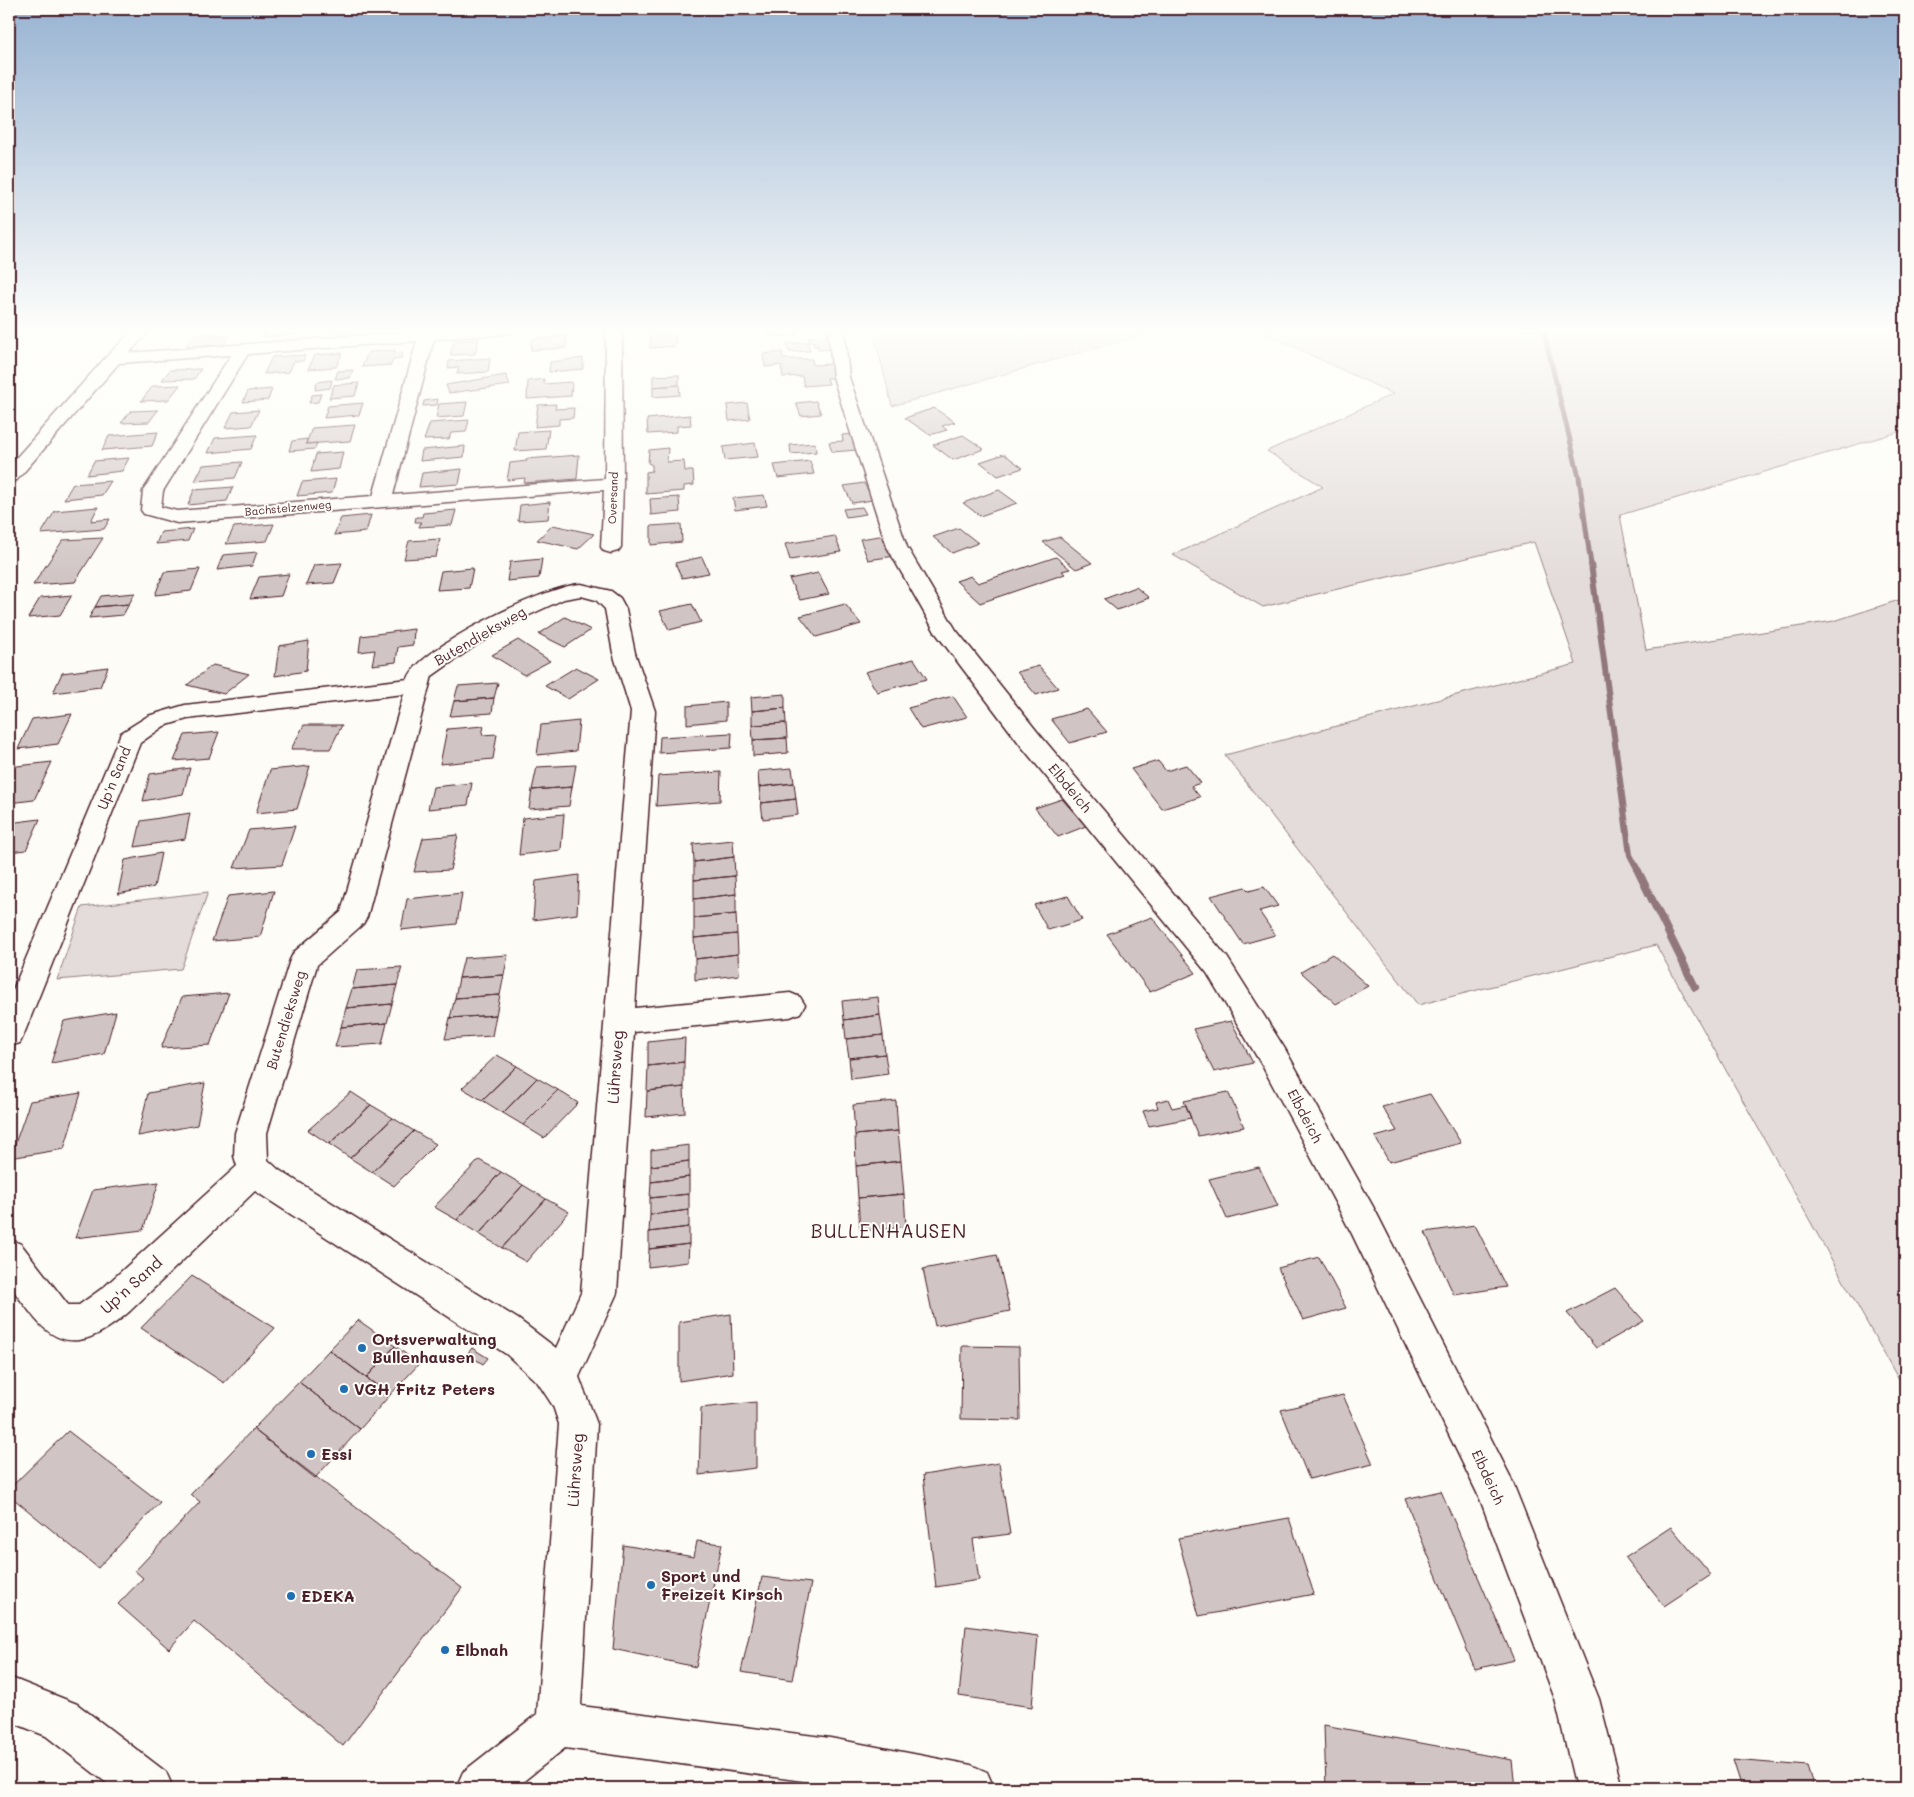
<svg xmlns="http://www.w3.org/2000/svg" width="1914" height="1797" font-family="Mali,sans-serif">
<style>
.green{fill:#e3dcda;stroke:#967e82}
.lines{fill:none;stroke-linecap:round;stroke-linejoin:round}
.stream-far2{stroke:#91777b;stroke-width:5}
.stream-far1{stroke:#91777b;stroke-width:6}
.stream{stroke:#91777b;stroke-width:8}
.building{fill:#d0c5c4;stroke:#4a1f2b}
.minor-casing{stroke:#4a1f2b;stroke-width:3}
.minor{fill:#fdfcf7;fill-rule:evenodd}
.poi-dot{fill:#1f6fb2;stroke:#fdfcf7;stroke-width:2}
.labels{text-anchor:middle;stroke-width:4;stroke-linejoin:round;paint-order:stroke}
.far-street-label{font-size:11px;fill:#4a1f2b;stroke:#fdfcf7}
.street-label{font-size:14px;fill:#4a1f2b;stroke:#fdfcf7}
.near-street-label{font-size:16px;fill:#4a1f2b;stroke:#fdfcf7}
.near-poi-label{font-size:16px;font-weight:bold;fill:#4a1f2b;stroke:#fdfcf7;text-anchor:start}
.near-quarter-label{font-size:19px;letter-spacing:1px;fill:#4a1f2b;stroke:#fdfcf7}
</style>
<rect width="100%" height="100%" fill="#fdfcf7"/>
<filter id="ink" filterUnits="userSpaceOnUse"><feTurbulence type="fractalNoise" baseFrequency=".02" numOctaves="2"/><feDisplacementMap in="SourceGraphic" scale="10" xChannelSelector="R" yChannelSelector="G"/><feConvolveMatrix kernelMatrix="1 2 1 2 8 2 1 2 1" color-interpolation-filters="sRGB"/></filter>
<g filter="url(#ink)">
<path class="green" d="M 873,329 L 1163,329 L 892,406 Z
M 1256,329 L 1905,329 L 1905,430 L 1620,515 L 1646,650 L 1834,621 L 1905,598 L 1905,1391 L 1656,945 L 1418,1005 L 1225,755 L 1576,664 L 1534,542 L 1263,607 L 1173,555 L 1323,487 L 1267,451 L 1393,394 Z
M 208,892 L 181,969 L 57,980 L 82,907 Z"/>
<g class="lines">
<path class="stream-far2" d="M 1543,329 L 1579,477 L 1591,565"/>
<path class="stream-far1" d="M 1591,564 L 1630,855 L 1639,872"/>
<path class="stream" d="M 1638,871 L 1695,987"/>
</g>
<path class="building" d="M 266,329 L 308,329 L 307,333 L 263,337 Z
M 331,329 L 371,329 L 330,333 Z
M 768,329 L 797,329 L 797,335 L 768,336 Z
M 676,331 L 675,346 L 650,348 L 651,332 Z
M 218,333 L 215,337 L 229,336 L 224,345 L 186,346 L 195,334 Z
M 567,336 L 566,348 L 531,350 L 532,339 Z
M 829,336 L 830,349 L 818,350 L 818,346 L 814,346 L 814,341 L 809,342 L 808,337 Z
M 479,339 L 475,354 L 450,355 L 454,341 Z
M 808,342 L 810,351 L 789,352 L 787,344 Z
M 395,350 L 394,353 L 403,352 L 401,358 L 393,359 L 391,365 L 362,367 L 368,352 Z
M 782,352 L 783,359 L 812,359 L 813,365 L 832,364 L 835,378 L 827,378 L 829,384 L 804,386 L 802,376 L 783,377 L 781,365 L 765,367 L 763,354 Z
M 342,353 L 336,367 L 308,369 L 315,355 Z
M 305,355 L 303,361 L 294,361 L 289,372 L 264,374 L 272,357 Z
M 490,358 L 488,372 L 457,374 L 459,367 L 448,368 L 449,361 Z
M 583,358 L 583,369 L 549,372 L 550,362 Z
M 201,369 L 194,379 L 162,380 L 170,370 Z
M 353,370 L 350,378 L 335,379 L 338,371 Z
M 506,375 L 510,385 L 449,393 L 446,385 Z
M 679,375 L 679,385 L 653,387 L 653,376 Z
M 544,379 L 544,384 L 572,382 L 571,396 L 527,399 L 528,381 Z
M 332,380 L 330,388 L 315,390 L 317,382 Z
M 359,383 L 355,396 L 329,398 L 334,385 Z
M 180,385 L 168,400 L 141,401 L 153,386 Z
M 679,385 L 680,395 L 653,397 L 653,387 Z
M 272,389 L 268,400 L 243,402 L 248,391 Z
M 321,394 L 318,402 L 309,403 L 312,395 Z
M 438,399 L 437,405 L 423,406 L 424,401 Z
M 816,401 L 821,414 L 801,416 L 796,403 Z
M 467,402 L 464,416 L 436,418 L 439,404 Z
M 363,403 L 359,415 L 324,418 L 328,406 Z
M 747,403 L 750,419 L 729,421 L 727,405 Z
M 556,404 L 555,409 L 574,408 L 573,418 L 559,419 L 559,425 L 535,427 L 538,405 Z
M 934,408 L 955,422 L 942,426 L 947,430 L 930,435 L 905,418 Z
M 158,410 L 149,422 L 121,423 L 131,411 Z
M 259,410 L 251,426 L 225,428 L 233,412 Z
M 690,415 L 691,425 L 677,426 L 677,432 L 648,434 L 647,419 Z
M 469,420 L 466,432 L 451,433 L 449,439 L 424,440 L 430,423 Z
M 355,425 L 350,441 L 306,444 L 312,428 Z
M 549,430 L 546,449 L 515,451 L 518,432 Z
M 158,432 L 152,446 L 102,450 L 109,436 Z
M 853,434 L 857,450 L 832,452 L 829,442 L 843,441 L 842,435 Z
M 257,435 L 251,449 L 208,453 L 215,438 Z
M 963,435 L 984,449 L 953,460 L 933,445 Z
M 307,439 L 306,444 L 317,443 L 315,449 L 289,451 L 292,441 Z
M 755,443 L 758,457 L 725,460 L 723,447 Z
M 815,443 L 816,452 L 791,454 L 790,445 Z
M 465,446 L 464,457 L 420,461 L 422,450 Z
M 668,448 L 667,462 L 684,461 L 685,471 L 693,471 L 694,485 L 684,486 L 684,491 L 646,494 L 646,472 L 652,471 L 652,465 L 648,463 L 649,450 Z
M 343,452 L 339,469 L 311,472 L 316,454 Z
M 1004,454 L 1023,468 L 998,476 L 980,462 Z
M 579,455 L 577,479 L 524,483 L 525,478 L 507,480 L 510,463 L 527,461 L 526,459 Z
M 129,458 L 122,471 L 87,475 L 94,461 Z
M 810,461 L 814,474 L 778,478 L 774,465 Z
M 242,462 L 235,478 L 195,481 L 203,465 Z
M 462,469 L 459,484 L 419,487 L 422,473 Z
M 336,479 L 332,493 L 297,496 L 302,482 Z
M 111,481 L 102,495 L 64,499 L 73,484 Z
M 864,483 L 873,500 L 852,503 L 844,486 Z
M 233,487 L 227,501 L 188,505 L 194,490 Z
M 999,490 L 1017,503 L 980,516 L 963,503 Z
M 764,495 L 767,506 L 735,510 L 733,498 Z
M 679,497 L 680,512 L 651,515 L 650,499 Z
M 550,502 L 548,519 L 518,521 L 520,505 Z
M 98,507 L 91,521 L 110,519 L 104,529 L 41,534 L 55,511 Z
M 862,507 L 866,514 L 846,517 L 843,509 Z
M 456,510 L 452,525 L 419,527 L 421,522 L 415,522 L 416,517 L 422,517 L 423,513 Z
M 371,515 L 366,532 L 334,535 L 341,518 Z
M 274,524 L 267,541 L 226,544 L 234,527 Z
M 681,524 L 682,542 L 651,545 L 651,526 Z
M 553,525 L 594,534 L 578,549 L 537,540 Z
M 959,528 L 978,543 L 952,553 L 933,537 Z
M 193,529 L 188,541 L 156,544 L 161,532 Z
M 886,535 L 895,556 L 868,560 L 860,539 Z
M 835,536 L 841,552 L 790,560 L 785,544 Z
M 1060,537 L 1092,563 L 1076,569 L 1043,542 Z
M 103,538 L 75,582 L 33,585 L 63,540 Z
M 440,539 L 436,557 L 404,559 L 409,541 Z
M 257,552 L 252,566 L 217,570 L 223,555 Z
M 702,557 L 709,573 L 682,578 L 675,563 Z
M 1056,557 L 1070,569 L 1062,571 L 1065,574 L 980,603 L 956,581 L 971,576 L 978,583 Z
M 542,559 L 539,578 L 507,581 L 510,562 Z
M 342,563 L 334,583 L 306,585 L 314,565 Z
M 473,568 L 469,588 L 437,590 L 441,571 Z
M 200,569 L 191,591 L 155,595 L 164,572 Z
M 818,573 L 829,594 L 800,600 L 789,579 Z
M 289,574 L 281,596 L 250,599 L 259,577 Z
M 1136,587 L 1149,598 L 1117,610 L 1104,599 Z
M 135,593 L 129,604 L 95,607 L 101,596 Z
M 72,595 L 60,615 L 28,618 L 40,598 Z
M 129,604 L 123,615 L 89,618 L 95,607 Z
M 692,604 L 701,622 L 669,630 L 660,611 Z
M 845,604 L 861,624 L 816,637 L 800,616 Z
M 565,617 L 591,630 L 565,647 L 539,634 Z
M 414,629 L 413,645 L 398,647 L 396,662 L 372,665 L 375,650 L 359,652 L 361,636 Z
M 518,640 L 550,661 L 524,675 L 492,655 Z
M 309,641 L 306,671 L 275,676 L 279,646 Z
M 914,659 L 927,679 L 877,692 L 865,672 Z
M 213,665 L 249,674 L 224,694 L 187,685 Z
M 1039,666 L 1058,688 L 1036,695 L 1017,672 Z
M 108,667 L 100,687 L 53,693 L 62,673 Z
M 576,667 L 599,679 L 568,699 L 545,686 Z
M 498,683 L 494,698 L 454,701 L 458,686 Z
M 785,694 L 785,708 L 752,711 L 751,697 Z
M 953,696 L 967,717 L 921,729 L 908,708 Z
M 494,698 L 492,713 L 450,716 L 454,701 Z
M 726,702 L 726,720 L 687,724 L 687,706 Z
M 785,708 L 786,723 L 752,725 L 752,711 Z
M 1087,709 L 1107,732 L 1070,743 L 1051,719 Z
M 72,714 L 58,744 L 18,749 L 32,719 Z
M 579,721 L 576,751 L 537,755 L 541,725 Z
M 786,723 L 787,738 L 753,740 L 752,725 Z
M 304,725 L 342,725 L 330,749 L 291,749 Z
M 484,726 L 482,735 L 497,734 L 493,759 L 440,764 L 447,729 Z
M 219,732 L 209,758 L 174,761 L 185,735 Z
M 732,733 L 731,748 L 659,753 L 660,737 Z
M 787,738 L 788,753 L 753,756 L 753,740 Z
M 1158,761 L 1166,771 L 1186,765 L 1201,783 L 1191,786 L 1200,797 L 1162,809 L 1131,769 Z
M 52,762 L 34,800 L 9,803 L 9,767 Z
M 576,765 L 572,787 L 532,790 L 537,767 Z
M 310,766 L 297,809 L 256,813 L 270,770 Z
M 190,768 L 183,794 L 143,801 L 150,774 Z
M 792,768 L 794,783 L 759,787 L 758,771 Z
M 721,772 L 720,801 L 656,806 L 658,776 Z
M 472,783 L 468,805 L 428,809 L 433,787 Z
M 794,783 L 796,799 L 761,803 L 759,787 Z
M 572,787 L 569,806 L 529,809 L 532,790 Z
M 796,799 L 798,815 L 763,819 L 761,803 Z
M 1062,799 L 1086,826 L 1058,837 L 1035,808 Z
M 190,813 L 185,839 L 135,847 L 141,821 Z
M 564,814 L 561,850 L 519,855 L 523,818 Z
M 40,819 L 26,850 L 9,852 L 9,823 Z
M 295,826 L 282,865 L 234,868 L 249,830 Z
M 458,835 L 450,870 L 414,872 L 423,838 Z
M 733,840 L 734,857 L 694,862 L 693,844 Z
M 161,853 L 154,887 L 118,894 L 125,860 Z
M 734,857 L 735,876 L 694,880 L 694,862 Z
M 579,875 L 577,914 L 533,920 L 536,881 Z
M 735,876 L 736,894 L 694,899 L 694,880 Z
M 1245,887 L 1249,891 L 1264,887 L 1278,906 L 1259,911 L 1275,935 L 1243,944 L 1211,896 Z
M 274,891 L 260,937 L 212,941 L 228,896 Z
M 462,893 L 457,924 L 401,930 L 407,899 Z
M 736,894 L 736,914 L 694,918 L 694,899 Z
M 1068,896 L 1082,920 L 1048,930 L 1034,905 Z
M 736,914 L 737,934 L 694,938 L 694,918 Z
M 1152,917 L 1196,973 L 1150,992 L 1107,934 Z
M 737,934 L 738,954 L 695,959 L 694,938 Z
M 738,954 L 739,975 L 695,980 L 695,959 Z
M 1332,954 L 1368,986 L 1336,1004 L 1301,972 Z
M 508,955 L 504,975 L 459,978 L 464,958 Z
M 402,967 L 397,985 L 352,989 L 357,970 Z
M 504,975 L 500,995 L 455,998 L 459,978 Z
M 397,985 L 392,1004 L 346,1008 L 352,989 Z
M 229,993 L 210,1045 L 161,1048 L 182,997 Z
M 500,995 L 496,1015 L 450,1018 L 455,998 Z
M 878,997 L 880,1015 L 844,1020 L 842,1001 Z
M 392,1004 L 387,1023 L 341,1027 L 346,1008 Z
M 116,1012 L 104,1054 L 51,1063 L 64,1021 Z
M 496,1015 L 492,1036 L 445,1039 L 450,1018 Z
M 880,1015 L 883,1035 L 846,1039 L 844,1020 Z
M 1231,1021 L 1253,1063 L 1214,1072 L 1193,1029 Z
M 387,1023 L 382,1044 L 335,1047 L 341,1027 Z
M 883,1035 L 885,1054 L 849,1058 L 846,1039 Z
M 685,1038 L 684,1062 L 648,1066 L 648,1042 Z
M 885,1054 L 888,1074 L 851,1079 L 849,1058 Z
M 497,1055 L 517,1066 L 482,1100 L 462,1088 Z
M 684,1062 L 684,1087 L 647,1091 L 648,1066 Z
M 517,1066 L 537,1078 L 503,1113 L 482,1100 Z
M 537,1078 L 558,1090 L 523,1125 L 503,1113 Z
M 205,1083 L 197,1125 L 138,1136 L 148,1093 Z
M 684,1087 L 685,1113 L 646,1117 L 647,1091 Z
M 558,1090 L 578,1103 L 544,1138 L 523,1125 Z
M 351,1092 L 371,1105 L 329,1144 L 308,1130 Z
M 1228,1092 L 1244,1127 L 1198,1136 L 1184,1101 Z
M 81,1093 L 64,1149 L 10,1158 L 30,1101 Z
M 1430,1094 L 1461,1143 L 1389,1162 L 1375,1137 L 1397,1131 L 1382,1107 Z
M 1168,1099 L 1172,1108 L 1186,1105 L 1191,1118 L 1149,1126 L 1143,1111 L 1158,1108 L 1156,1102 Z
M 896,1101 L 898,1131 L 855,1135 L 853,1105 Z
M 371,1105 L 393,1118 L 350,1158 L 329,1144 Z
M 393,1118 L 414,1131 L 372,1172 L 350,1158 Z
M 414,1131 L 436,1144 L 394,1186 L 372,1172 Z
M 898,1131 L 901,1161 L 856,1166 L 855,1135 Z
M 689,1145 L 689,1161 L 651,1166 L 651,1150 Z
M 479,1160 L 501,1172 L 457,1220 L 434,1207 Z
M 689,1161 L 689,1177 L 651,1182 L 651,1166 Z
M 901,1161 L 904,1194 L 858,1198 L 856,1166 Z
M 1259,1167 L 1278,1206 L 1227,1219 L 1209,1179 Z
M 501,1172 L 523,1185 L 479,1234 L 457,1220 Z
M 689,1177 L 689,1194 L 650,1198 L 651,1182 Z
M 159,1182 L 143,1230 L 75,1238 L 93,1190 Z
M 523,1185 L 546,1199 L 502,1248 L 479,1234 Z
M 689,1194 L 689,1210 L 650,1215 L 650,1198 Z
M 904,1194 L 906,1227 L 860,1231 L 858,1198 Z
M 546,1199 L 569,1212 L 526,1262 L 502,1248 Z
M 689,1210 L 689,1227 L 649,1232 L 650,1215 Z
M 1475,1225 L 1506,1287 L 1454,1295 L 1425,1232 Z
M 689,1227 L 689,1244 L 649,1249 L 649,1232 Z
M 689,1244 L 688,1262 L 648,1267 L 649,1249 Z
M 997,1255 L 1010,1311 L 935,1326 L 923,1269 Z
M 1319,1257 L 1346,1308 L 1303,1320 L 1278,1268 Z
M 192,1276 L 275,1328 L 224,1383 L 141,1328 Z
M 1615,1288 L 1644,1321 L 1596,1348 L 1567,1313 Z
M 731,1314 L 733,1373 L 679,1381 L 679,1322 Z
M 358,1320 L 395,1346 L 366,1378 L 329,1350 Z
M 395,1346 L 419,1364 L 390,1395 L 366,1378 Z
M 962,1346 L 1019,1347 L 1020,1420 L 961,1419 Z
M 472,1348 L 488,1358 L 483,1364 L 467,1354 Z
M 329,1350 L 390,1395 L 360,1429 L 299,1382 Z
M 299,1382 L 360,1429 L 315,1478 L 253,1429 Z
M 1343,1395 L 1373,1464 L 1309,1479 L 1281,1410 Z
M 756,1402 L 756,1468 L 699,1475 L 701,1408 Z
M 253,1429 L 462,1588 L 343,1746 L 194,1621 L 169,1649 L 118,1604 L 143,1578 L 135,1571 L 200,1502 L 191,1494 Z
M 68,1431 L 160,1502 L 98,1568 L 9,1495 L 9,1489 Z
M 999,1463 L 1010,1534 L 973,1539 L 979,1580 L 936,1587 L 923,1475 Z
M 1441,1491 L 1514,1660 L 1475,1669 L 1405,1499 Z
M 1289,1518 L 1314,1594 L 1199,1616 L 1178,1538 Z
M 1671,1527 L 1711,1575 L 1664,1606 L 1625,1557 Z
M 697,1541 L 722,1544 L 696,1667 L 613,1649 L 623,1545 L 694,1557 Z
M 762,1577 L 811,1583 L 792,1680 L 741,1672 Z
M 966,1626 L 1038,1636 L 1032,1707 L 959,1696 Z
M 1324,1725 L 1512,1760 L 1515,1788 L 1326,1788 Z
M 1733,1760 L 1807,1766 L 1814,1788 L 1742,1788 Z"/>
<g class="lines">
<g class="minor-casing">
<path id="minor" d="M 134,329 L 151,329 L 129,353 L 445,329 L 514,329 L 512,332 L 506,334 L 434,339 L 393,495 L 605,479 L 606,329 L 622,329 L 623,484 L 621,547 L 618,551 L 611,553 L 604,551 L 601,547 L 604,490 L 177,523 L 144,514 L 141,510 L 143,491 L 231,355 L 119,363 L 16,481 L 9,483 L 9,466 L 107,356 ZM 417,341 L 373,496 L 177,511 L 161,507 L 163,491 L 248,354 Z
M 828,329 L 844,329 L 849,377 L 907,547 L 956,630 L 1040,735 L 1227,957 L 1285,1049 L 1376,1212 L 1510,1476 L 1599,1699 L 1622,1788 L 1576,1788 L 1555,1699 L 1480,1499 L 1352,1234 L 1263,1067 L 1207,973 L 1022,747 L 935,632 L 887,547 L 833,377 Z
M 581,584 L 611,591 L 620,598 L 626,609 L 635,653 L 655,711 L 635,1008 L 790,993 L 800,997 L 805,1005 L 800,1013 L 790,1017 L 634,1032 L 617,1293 L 579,1377 L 597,1424 L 581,1706 L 830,1738 L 971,1765 L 987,1772 L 994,1788 L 854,1788 L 565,1748 L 515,1788 L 456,1788 L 463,1772 L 537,1714 L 559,1424 L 553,1406 L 538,1383 L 506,1354 L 255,1191 L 130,1311 C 94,1342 62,1357 30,1312 C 24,1304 15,1294 10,1284 C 6,1277 8,1248 9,1239 L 21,1244 L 68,1305 L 79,1305 L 104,1287 L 237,1166 L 234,1156 L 235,1133 L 290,960 L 294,952 L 341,912 L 404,694 L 187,719 L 164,726 L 140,743 L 24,1034 L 20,1043 L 9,1046 L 9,999 L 121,733 L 148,716 L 185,705 L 408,679 C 417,648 548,585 581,584 ZM 581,596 L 596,600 L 605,609 L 613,653 L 631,711 L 581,1293 L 556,1348 L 518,1319 L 279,1170 L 268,1160 L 267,1133 L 317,965 L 363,924 L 367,917 L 432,676 L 476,645 L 523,618 L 564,599 Z
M 9,1677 L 77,1704 L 166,1772 L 173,1788 L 113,1788 L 46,1736 L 9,1721 Z"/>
</g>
<use href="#minor" class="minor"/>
</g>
</g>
<linearGradient id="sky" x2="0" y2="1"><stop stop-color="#98b3d2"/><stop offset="0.57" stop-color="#fefefb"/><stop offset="1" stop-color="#fefefb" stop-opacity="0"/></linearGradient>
<rect width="1914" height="580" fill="url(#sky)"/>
<g class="poi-dot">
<circle cx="362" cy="1348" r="5"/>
<circle cx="344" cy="1389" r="5"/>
<circle cx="311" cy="1454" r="5"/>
<circle cx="651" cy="1585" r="5"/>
<circle cx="291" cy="1596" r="5"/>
<circle cx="445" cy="1650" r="5"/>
</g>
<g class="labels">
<g class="far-street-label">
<text transform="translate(613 498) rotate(-88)" y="4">Oversand</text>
<text transform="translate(288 508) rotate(-5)" y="4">Bachstelzenweg</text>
</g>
<g class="street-label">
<text transform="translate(480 636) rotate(-30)" y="5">Butendieksweg</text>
<text transform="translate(114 778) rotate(-68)" y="5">Up'n Sand</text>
<text transform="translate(1070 788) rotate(50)" y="5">Elbdeich</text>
<text transform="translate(286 1020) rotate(-73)" y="5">Butendieksweg</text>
<text transform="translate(1305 1116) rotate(62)" y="5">Elbdeich</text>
<text transform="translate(1488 1477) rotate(65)" y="5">Elbdeich</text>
</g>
<g class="near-street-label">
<text transform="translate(615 1067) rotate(-86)" y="6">Lührsweg</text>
<text transform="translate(131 1285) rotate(-42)" y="6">Up'n Sand</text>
<text transform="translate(575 1470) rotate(-86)" y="6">Lührsweg</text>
</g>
<g class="near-poi-label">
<text x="372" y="1345">Ortsverwaltung<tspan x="372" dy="18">Bullenhausen</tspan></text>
<text x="354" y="1395">VGH Fritz Peters</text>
<text x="321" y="1460">Essi</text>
<text x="661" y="1582">Sport und<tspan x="661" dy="18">Freizeit Kirsch</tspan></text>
<text x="301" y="1602">EDEKA</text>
<text x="455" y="1656">Elbnah</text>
</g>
<g class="near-quarter-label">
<text x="889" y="1238">BULLENHAUSEN</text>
</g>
</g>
<rect width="1914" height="1797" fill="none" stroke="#fdfcf7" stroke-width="30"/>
<rect x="15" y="15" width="1884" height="1767" fill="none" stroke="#4a1f2b" stroke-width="2" filter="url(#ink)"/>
</svg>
